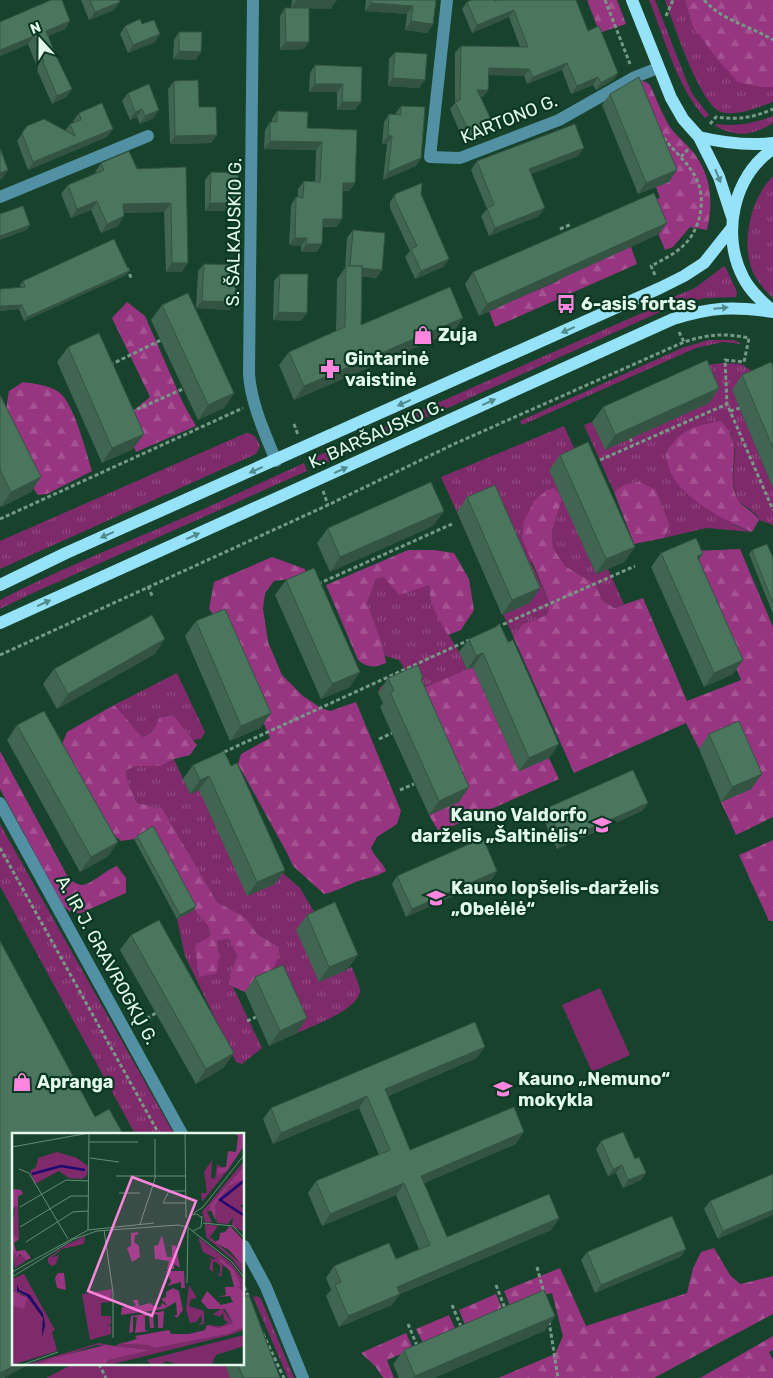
<svg xmlns="http://www.w3.org/2000/svg" width="773" height="1378" font-family="Rubik,sans-serif">
<style>
.grass{fill:url(#grass-tufts)}
.forest{fill:url(#forest-firs)}
.pitch{fill:#7f2b6b}
.lines{fill:none;stroke-linecap:round;stroke-linejoin:round}
.path{stroke:#769886;stroke-width:3;stroke-dasharray:4 2.5;stroke-linecap:butt}
.minor{stroke:#5191a3;stroke-width:12}
.major{stroke:#96e2f8;stroke-width:12}
.wall{fill:#406551}
.shaded-wall{fill:#345342}
.building{fill:#4b765e;stroke:#345342}
.oneway{fill:#508c8d}
.labels{text-anchor:middle;stroke-width:4.5;stroke-linejoin:round;paint-order:stroke}
.street-label{font-size:18px;fill:#e1f8ea;stroke:#0a3722}
.poi-label{font-size:18px;font-weight:bold;fill:#e1f8ea;stroke:#0a3722;text-anchor:start}
.inset-river{fill:none;stroke:#200871;stroke-width:2.5}
.inset-road{fill:none;stroke:#688b78;stroke-width:1}
.view{fill:#ff85de;fill-opacity:0.15;stroke:#ff85de;stroke-width:2.5}
.inset-edge{fill:none;stroke:#e1f8ea;stroke-width:2.5}
</style>
<defs>
<pattern id="grass-tufts" width="24" height="20" patternUnits="userSpaceOnUse" patternTransform="scale(1.25)"><rect width="24" height="20" fill="#7f2b6b"/><path d="M3 7l-1-3M5 7V3M7 7l1-3M15 17l-1-3M17 17v-4M19 17l1-3" fill="none" stroke="#914a80"/></pattern>
<pattern id="forest-firs" width="22" height="20" patternUnits="userSpaceOnUse" patternTransform="scale(1.25)"><rect width="22" height="20" fill="#973580"/><path d="M5 1l3.5 6h-7zM16 11l3.5 6h-7z" fill="#a55392"/></pattern>
</defs>
<rect width="100%" height="100%" fill="#17422c"/>
<path class="grass" d="M 649,0 L 655,0 L 687,82 L 693,95 L 709,115 L 705,118 C 678,89 664,37 649,0 Z
M 665,0 L 685,0 L 692,25 L 760,87 L 773,87 L 773,102 C 759,107 735,117 721,112 C 700,105 673,22 665,0 Z
M 773,116 L 773,123 C 753,135 737,138 715,126 L 717,124 C 736,127 756,123 773,116 Z
M 773,176 L 773,298 C 765,291 756,280 752,270 C 741,241 751,198 773,176 Z
M 724,266 L 726,268 L 737,292 L 736,297 L 704,298 L 675,307 L 671,298 L 695,288 Z
M 660,305 L 662,311 L 319,466 L 315,457 Z
M 708,340 L 734,340 L 742,344 L 723,342 L 696,348 L 522,425 L 520,421 L 682,348 Z
M 721,363 L 741,364 L 761,377 L 732,390 L 773,488 L 773,525 L 759,520 L 756,514 L 737,500 L 733,482 L 735,452 L 730,430 L 734,525 L 752,532 L 706,528 L 664,538 L 670,526 L 656,490 L 624,485 L 614,492 L 584,425 L 592,422 L 605,449 L 694,367 Z
M 564,426 L 578,457 L 550,470 L 596,574 L 608,569 L 624,604 L 614,608 L 602,600 L 595,584 L 565,566 L 553,548 L 552,531 L 562,499 L 531,563 L 550,604 L 547,615 L 523,624 L 513,636 L 441,477 Z
M 246,433 C 255,434 257,438 260,446 L 256,454 L 0,569 L 0,541 Z
M 304,463 L 307,471 L 33,593 L 0,609 L 0,600 C 58,570 118,546 178,520 C 221,502 262,482 304,463 Z
M 384,576 L 416,588 L 429,585 L 431,604 L 459,652 L 467,670 L 413,692 L 407,679 L 378,693 L 380,687 L 408,674 L 399,660 L 385,656 L 382,643 L 367,603 L 376,579 Z
M 177,673 L 205,732 L 201,739 L 193,740 L 172,715 L 160,717 L 152,732 L 143,737 C 132,727 125,715 114,705 Z
M 174,759 L 190,794 L 199,790 L 263,856 L 300,888 L 319,920 L 318,981 L 352,967 C 354,974 359,983 360,990 C 361,1009 312,1026 297,1033 L 245,992 L 279,947 L 257,934 L 246,918 L 217,902 L 162,808 L 137,803 L 128,783 L 126,770 L 137,766 L 161,766 Z
M 0,824 L 174,1134 L 135,1134 L 0,886 Z
M 194,910 L 208,926 L 210,936 L 219,954 L 217,941 L 229,939 L 237,956 L 230,974 L 229,985 L 233,987 L 262,1048 L 242,1064 L 236,1062 L 185,956 L 177,919 Z
M 257,1296 L 261,1299 L 294,1378 L 288,1378 L 253,1297 Z"/>
<path class="forest" d="M 587,0 L 617,0 L 626,24 L 602,32 L 597,26 Z
M 685,0 L 773,0 L 773,87 L 760,87 L 738,82 L 717,59 L 692,25 Z
M 642,81 L 646,82 L 650,85 C 656,98 662,114 670,127 C 677,137 689,145 696,156 C 712,180 713,203 707,230 L 690,227 L 673,247 L 665,250 L 646,204 L 660,198 L 656,187 L 669,181 L 630,87 Z
M 631,247 L 637,264 L 495,327 L 489,311 L 558,281 L 545,249 Z
M 127,302 L 145,316 L 183,403 L 196,426 L 136,452 L 123,419 L 150,397 L 112,318 Z
M 23,382 C 35,384 50,385 60,393 C 75,406 86,452 92,471 L 47,494 L 38,495 C 26,480 13,445 8,426 C 5,414 7,402 9,391 Z
M 721,421 C 747,449 724,472 737,498 C 741,507 754,511 759,520 L 752,532 C 727,522 683,499 671,473 C 668,468 668,460 666,454 C 679,429 696,426 721,421 Z
M 639,482 L 656,490 L 670,526 L 664,538 L 634,544 L 614,492 L 624,485 Z
M 554,488 L 562,499 L 552,531 L 553,548 L 565,566 L 595,584 L 602,600 L 614,608 L 643,598 L 687,701 L 741,680 L 692,561 L 696,551 L 740,549 L 773,627 L 773,817 L 736,835 L 721,802 L 751,789 L 699,749 L 686,723 L 574,773 L 513,636 L 523,624 L 547,615 L 550,604 L 522,538 L 524,521 L 534,501 L 547,490 Z
M 408,550 L 434,550 L 454,553 L 469,579 L 474,610 L 461,630 L 448,635 L 431,604 L 429,585 L 399,595 L 384,577 L 376,579 L 367,603 L 382,643 L 386,663 C 374,668 368,668 358,660 L 326,585 Z
M 272,557 L 305,569 L 307,577 L 274,581 L 265,593 L 263,609 L 268,642 L 282,675 L 303,696 L 321,708 L 330,711 L 356,702 L 401,811 L 397,824 L 377,837 L 371,848 C 375,858 382,861 386,871 C 372,879 364,878 351,884 C 341,888 334,892 324,894 L 293,866 L 287,853 L 238,764 L 241,754 L 270,738 L 223,627 L 209,609 L 214,582 Z
M 473,667 L 519,771 L 549,758 L 559,779 L 439,832 L 429,815 L 459,802 L 411,693 Z
M 114,705 C 125,715 132,727 143,737 L 152,732 L 160,717 L 173,715 L 197,745 L 190,755 L 174,759 L 161,766 L 137,766 L 126,770 L 128,783 L 137,803 L 162,808 L 217,902 L 246,918 L 257,934 L 279,947 C 280,970 261,980 245,992 L 229,985 L 230,974 L 237,956 L 229,939 L 217,941 L 219,954 L 217,973 L 199,977 L 195,946 L 210,936 L 208,926 L 194,910 L 150,830 L 134,839 L 121,841 L 115,836 L 62,744 L 67,732 Z
M 0,751 L 69,879 C 72,881 77,884 81,885 C 90,886 105,870 117,866 L 126,878 L 126,893 L 81,913 L 72,913 L 64,907 L 0,789 Z
M 773,840 L 773,921 L 769,921 L 739,855 Z
M 714,1248 L 730,1275 L 740,1284 L 773,1276 L 773,1314 L 654,1378 L 498,1378 L 555,1354 L 563,1336 L 552,1293 L 540,1296 L 511,1308 L 504,1291 L 560,1268 L 586,1326 L 687,1293 L 693,1268 L 701,1252 Z
M 496,1294 L 503,1311 L 466,1327 L 459,1310 Z
M 449,1315 L 456,1331 L 424,1345 L 416,1329 Z
M 406,1333 L 413,1349 L 387,1360 L 394,1378 L 383,1378 L 375,1366 L 361,1353 Z
M 773,1336 L 773,1350 L 769,1352 L 773,1360 L 773,1378 L 700,1378 Z"/>
<path class="pitch" d="M 600,988 L 630,1055 L 592,1072 L 562,1005 Z
M 73,1364 L 244,1364 L 276,1378 L 46,1378 Z"/>
<g class="lines">
<path class="path" d="M 605,0 L 630,64
M 704,0 C 724,22 749,25 773,40
M 666,16 L 673,0
M 710,124 L 716,117 C 739,120 752,118 773,109
M 681,157 L 689,148
M 560,229 L 572,224
M 127,268 L 132,280
M 655,275 L 651,266 C 662,260 675,254 684,245 C 701,229 707,197 695,176 C 686,160 671,149 661,134
M 679,332 L 684,342
M 110,365 L 161,340
M 730,411 L 740,408
M 131,412 L 183,389
M 294,424 L 298,435
M 630,438 L 633,445
M 600,460 L 727,404 L 773,510
M 323,491 L 328,505
M 0,519 L 243,408
M 318,584 L 452,524
M 148,586 L 153,598
M 497,627 L 635,566
M 0,655 L 328,505 L 454,444 L 684,342 C 709,334 724,333 749,338 L 744,362 L 725,360 L 727,404
M 379,739 L 392,733
M 224,752 L 469,640
M 400,790 L 414,784
M 0,848 L 159,1134
M 247,1021 L 256,1017
M 141,1022 L 156,1013
M 537,1267 L 544,1293
M 496,1285 L 506,1311
M 244,1287 L 249,1298
M 452,1305 L 462,1329
M 549,1321 L 558,1378
M 408,1324 L 418,1348
M 263,1334 L 284,1378
M 99,1364 L 106,1378"/>
<path class="minor" d="M 253,0 L 249,374 C 251,404 265,433 276,461
M 447,0 L 430,157 L 460,158 L 559,120 L 635,77 L 658,68
M 0,197 L 148,136
M 0,803 L 182,1134
M 244,1246 L 266,1287 L 303,1378"/>
<path class="major" d="M 632,0 L 671,98 L 683,119 L 699,137 L 719,177 L 732,217
M 699,137 C 724,143 747,146 773,143
M 773,149 C 733,176 721,235 743,277 C 750,291 761,301 773,311
M 0,585 L 66,553 L 660,288 L 684,276 L 704,263 L 731,229
M 0,623 L 673,319 C 712,307 733,306 773,312"/>
</g>
<path class="wall" d="M 81,0 L 119,0 L 114,10 L 89,20 Z
M 292,0 L 337,0 L 330,9 L 309,8 L 304,49 L 280,50 L 280,16 L 285,8 L 291,8 Z
M 366,0 L 436,0 L 433,24 L 427,33 L 405,30 L 407,14 L 365,11 Z
M 495,1 L 588,31 L 618,73 L 613,80 L 596,90 L 593,85 L 571,94 L 562,70 L 527,84 L 524,76 L 489,75 L 488,90 L 483,97 L 481,97 L 494,126 L 488,134 L 465,144 L 450,109 L 455,103 L 455,53 L 461,46 L 520,47 L 509,17 L 472,33 L 462,9 L 467,2 Z
M 70,21 L 65,29 L 48,36 L 56,56 L 72,89 L 66,97 L 52,104 L 37,70 L 38,69 L 28,44 L 0,56 L 0,22 Z
M 142,24 L 160,34 L 155,42 L 128,53 L 120,34 L 125,26 Z
M 179,32 L 196,60 L 173,59 L 174,40 Z
M 395,52 L 419,88 L 388,86 L 389,59 Z
M 315,65 L 362,67 L 355,110 L 337,110 L 337,92 L 309,92 L 310,73 Z
M 174,81 L 199,107 L 217,135 L 211,143 L 170,144 L 168,89 Z
M 128,93 L 154,118 L 140,124 L 137,117 L 130,120 L 122,101 Z
M 610,94 L 669,182 L 638,194 L 602,105 Z
M 401,106 L 421,158 L 416,166 L 383,180 L 387,144 L 382,144 L 384,122 L 389,114 L 396,115 L 396,113 Z
M 277,111 L 307,128 L 357,130 L 355,183 L 349,191 L 343,191 L 342,219 L 336,227 L 323,227 L 317,252 L 301,252 L 301,246 L 289,245 L 291,205 L 296,197 L 298,198 L 298,189 L 304,181 L 315,182 L 316,150 L 264,149 L 265,130 L 270,122 L 272,122 L 272,119 Z
M 79,113 L 113,129 L 107,137 L 28,170 L 17,141 L 27,126 L 65,131 L 70,124 L 74,123 L 73,121 Z
M 578,156 L 531,174 L 539,216 L 489,236 L 481,216 L 487,209 L 471,170 L 477,161 Z
M 101,163 L 137,169 L 186,167 L 182,272 L 166,272 L 164,212 L 124,213 L 118,226 L 101,233 L 91,210 L 71,218 L 61,194 L 68,185 L 96,173 L 95,172 Z
M 211,172 L 238,203 L 232,211 L 205,211 L 205,180 Z
M 395,194 L 421,194 L 449,259 L 443,267 L 415,279 L 405,257 L 410,251 L 390,208 L 390,202 Z
M 353,230 L 382,270 L 376,278 L 362,276 L 361,325 L 454,331 L 294,400 L 279,365 L 289,352 L 336,331 L 337,279 L 345,268 L 347,238 Z
M 659,234 L 479,316 L 465,284 L 473,272 Z
M 204,264 L 230,310 L 196,308 L 198,271 Z
M 129,271 L 126,275 L 24,321 L 19,309 L 0,311 L 0,289 L 21,288 L 20,285 L 23,281 Z
M 280,274 L 301,321 L 273,320 L 274,281 Z
M 162,305 L 234,393 L 224,408 L 198,420 L 151,320 Z
M 68,347 L 144,434 L 133,449 L 102,463 L 57,362 Z
M 773,366 L 773,488 L 732,390 L 742,375 Z
M 719,388 L 709,403 L 605,450 L 592,422 L 603,407 Z
M 0,395 L 41,477 L 31,492 L 1,507 L 0,505 Z
M 560,455 L 635,547 L 624,562 L 596,574 L 549,470 Z
M 467,497 L 530,603 L 502,615 L 457,512 Z
M 444,511 L 433,526 L 330,572 L 317,543 L 328,528 Z
M 752,550 L 773,558 L 773,614 L 749,554 Z
M 661,553 L 699,560 L 743,660 L 733,674 L 704,687 L 651,567 Z
M 286,580 L 350,687 L 321,699 L 275,595 Z
M 196,621 L 271,713 L 260,728 L 230,741 L 185,636 Z
M 469,639 L 508,642 L 559,744 L 549,758 L 519,771 L 473,667 L 467,670 L 459,652 Z
M 155,654 L 57,709 L 43,684 L 54,669 Z
M 388,678 L 421,680 L 459,802 L 429,815 L 380,707 L 383,703 L 378,693 Z
M 17,725 L 118,842 L 107,857 L 80,872 L 7,740 Z
M 709,734 L 762,774 L 751,789 L 721,802 L 699,749 Z
M 193,765 L 231,766 L 285,870 L 275,884 L 247,896 L 199,790 L 190,794 L 183,779 Z
M 648,803 L 642,811 L 557,849 L 542,816 L 547,808 Z
M 137,836 L 196,906 L 194,910 L 177,919 L 134,839 Z
M 497,871 L 492,879 L 406,917 L 392,884 L 397,876 Z
M 307,915 L 347,970 L 319,982 L 296,930 Z
M 131,935 L 234,1053 L 223,1068 L 196,1084 L 120,950 Z
M 255,977 L 297,1033 L 269,1046 L 245,992 Z
M 477,1058 L 388,1096 L 410,1150 L 516,1144 L 424,1183 L 447,1237 L 559,1218 L 551,1230 L 400,1294 L 392,1305 L 339,1327 L 326,1296 L 331,1290 L 326,1278 L 334,1266 L 396,1259 L 419,1249 L 396,1195 L 322,1226 L 308,1193 L 316,1181 L 379,1155 L 359,1108 L 273,1144 L 263,1119 L 271,1108 Z
M 601,1141 L 635,1159 L 646,1173 L 641,1180 L 623,1188 L 616,1173 L 608,1176 L 596,1149 Z
M 773,1174 L 718,1239 L 704,1209 L 710,1201 Z
M 686,1249 L 680,1257 L 595,1293 L 581,1260 L 587,1252 Z
M 555,1316 L 544,1331 L 434,1378 L 399,1378 L 393,1364 L 404,1350 Z
M 225,1364 L 244,1364 L 280,1378 L 230,1378 Z"/>
<path class="shaded-wall" d="M 297,0 L 337,0 L 330,9 L 291,8 Z
M 120,2 L 114,10 L 89,20 L 95,12 Z
M 371,3 L 413,6 L 407,14 L 365,11 Z
M 514,10 L 509,17 L 472,33 L 477,25 Z
M 70,21 L 65,29 L 41,38 L 46,31 Z
M 411,21 L 433,24 L 427,33 L 405,30 Z
M 160,34 L 155,42 L 128,53 L 133,45 Z
M 34,36 L 28,44 L 0,56 L 0,50 Z
M 286,42 L 309,42 L 304,49 L 280,50 Z
M 179,51 L 201,52 L 196,60 L 173,59 Z
M 567,63 L 562,70 L 527,84 L 533,77 Z
M 489,68 L 529,69 L 524,76 L 484,75 Z
M 618,73 L 613,80 L 596,90 L 601,83 Z
M 598,77 L 593,85 L 571,94 L 577,86 Z
M 393,78 L 425,80 L 419,88 L 388,86 Z
M 315,84 L 343,84 L 337,92 L 309,92 Z
M 72,89 L 66,97 L 52,104 L 57,96 Z
M 477,90 L 488,90 L 483,97 L 472,97 Z
M 342,102 L 361,102 L 355,110 L 337,110 Z
M 142,109 L 137,117 L 130,120 L 135,112 Z
M 159,110 L 154,118 L 140,124 L 145,116 Z
M 494,126 L 488,134 L 465,144 L 471,136 Z
M 113,129 L 107,137 L 28,170 L 33,162 Z
M 217,135 L 211,143 L 170,144 L 175,136 Z
M 388,136 L 392,136 L 387,144 L 382,144 Z
M 270,141 L 322,142 L 316,150 L 264,149 Z
M 584,148 L 578,156 L 523,177 L 529,169 Z
M 421,158 L 416,166 L 383,180 L 388,172 Z
M 8,170 L 3,178 L 0,179 L 0,173 Z
M 677,170 L 669,182 L 638,194 L 646,183 Z
M 343,183 L 355,183 L 349,191 L 338,190 Z
M 97,201 L 91,210 L 71,218 L 77,209 Z
M 171,203 L 164,212 L 116,213 L 123,204 Z
M 210,203 L 238,203 L 232,211 L 205,211 Z
M 545,208 L 539,216 L 489,236 L 495,228 Z
M 124,216 L 118,226 L 101,233 L 107,224 Z
M 323,219 L 342,219 L 336,227 L 318,226 Z
M 667,223 L 659,234 L 479,316 L 487,304 Z
M 30,225 L 27,230 L 0,240 L 0,236 Z
M 295,238 L 307,238 L 301,246 L 289,245 Z
M 306,244 L 322,244 L 317,252 L 301,252 Z
M 449,259 L 443,267 L 415,279 L 421,271 Z
M 172,263 L 188,263 L 182,272 L 166,272 Z
M 350,267 L 382,270 L 376,278 L 346,275 Z
M 129,271 L 126,275 L 24,321 L 27,317 Z
M 202,301 L 235,302 L 230,310 L 196,308 Z
M 22,305 L 19,309 L 0,311 L 0,306 Z
M 278,312 L 307,313 L 301,321 L 273,320 Z
M 463,318 L 454,331 L 294,400 L 304,386 Z
M 719,388 L 709,403 L 605,450 L 615,435 Z
M 234,393 L 224,408 L 198,420 L 208,405 Z
M 144,434 L 133,449 L 102,463 L 112,448 Z
M 41,477 L 31,492 L 1,507 L 11,492 Z
M 444,511 L 433,526 L 330,572 L 340,557 Z
M 635,547 L 624,562 L 596,574 L 606,559 Z
M 703,554 L 693,568 L 697,556 Z
M 540,588 L 530,603 L 502,615 L 512,600 Z
M 165,639 L 155,654 L 57,709 L 68,694 Z
M 483,653 L 473,667 L 467,670 L 476,656 Z
M 743,660 L 733,674 L 704,687 L 714,673 Z
M 360,672 L 350,687 L 321,699 L 332,684 Z
M 271,713 L 260,728 L 230,741 L 241,726 Z
M 559,744 L 549,758 L 519,771 L 529,758 Z
M 762,774 L 751,789 L 721,802 L 732,787 Z
M 209,776 L 199,790 L 190,794 L 200,780 Z
M 469,787 L 459,802 L 429,815 L 439,801 Z
M 648,803 L 642,811 L 557,849 L 562,841 Z
M 118,842 L 107,857 L 80,872 L 91,857 Z
M 285,870 L 275,884 L 247,896 L 257,882 Z
M 497,871 L 492,879 L 406,917 L 412,909 Z
M 196,906 L 194,910 L 177,919 L 180,915 Z
M 358,955 L 347,970 L 319,982 L 329,967 Z
M 307,1018 L 297,1033 L 269,1046 L 280,1031 Z
M 485,1047 L 477,1058 L 377,1101 L 385,1089 Z
M 234,1053 L 223,1068 L 196,1084 L 206,1069 Z
M 367,1096 L 359,1108 L 273,1144 L 281,1133 Z
M 524,1132 L 516,1144 L 413,1187 L 421,1176 Z
M 622,1165 L 616,1173 L 608,1176 L 613,1169 Z
M 646,1173 L 641,1180 L 623,1188 L 628,1180 Z
M 404,1183 L 396,1195 L 322,1226 L 330,1214 Z
M 773,1210 L 773,1215 L 718,1239 L 723,1231 Z
M 559,1218 L 551,1230 L 389,1298 L 397,1287 Z
M 686,1249 L 680,1257 L 595,1293 L 601,1285 Z
M 400,1294 L 392,1305 L 339,1327 L 348,1316 Z
M 555,1316 L 544,1331 L 434,1378 L 413,1378 L 415,1376 Z
M 17,1364 L 30,1364 L 4,1378 L 0,1378 L 0,1373 Z"/>
<path class="building" d="M 51,0 L 62,0 L 70,21 L 46,31 L 56,56 L 72,89 L 57,96 L 43,62 L 44,62 L 34,36 L 0,50 L 0,22 Z
M 90,0 L 119,0 L 120,2 L 95,12 Z
M 371,0 L 436,0 L 433,24 L 411,21 L 413,6 L 371,3 Z
M 472,0 L 494,0 L 495,1 L 497,0 L 576,0 L 588,31 L 599,26 L 618,73 L 601,83 L 598,77 L 577,86 L 567,63 L 533,77 L 529,69 L 489,68 L 488,90 L 477,90 L 494,126 L 471,136 L 455,102 L 460,100 L 461,46 L 528,47 L 514,10 L 477,25 L 467,2 Z
M 285,8 L 309,8 L 309,42 L 286,42 Z
M 140,19 L 142,24 L 154,20 L 160,34 L 133,45 L 125,26 Z
M 179,32 L 202,32 L 201,52 L 179,51 Z
M 395,52 L 427,54 L 425,80 L 393,78 Z
M 315,65 L 362,67 L 361,102 L 342,102 L 343,84 L 315,84 Z
M 639,77 L 677,170 L 646,183 L 610,94 Z
M 198,80 L 199,107 L 216,107 L 217,135 L 175,136 L 174,81 Z
M 149,84 L 159,110 L 145,116 L 142,109 L 135,112 L 128,93 Z
M 102,103 L 113,129 L 33,162 L 22,133 L 27,126 L 44,119 L 75,136 L 70,124 L 81,120 L 79,113 Z
M 401,106 L 425,107 L 421,158 L 388,172 L 392,136 L 388,136 L 389,114 L 401,115 Z
M 277,111 L 308,112 L 307,128 L 357,130 L 355,183 L 343,183 L 342,219 L 323,219 L 322,244 L 306,244 L 307,238 L 295,238 L 296,197 L 303,198 L 304,181 L 320,182 L 322,142 L 270,141 L 270,122 L 277,122 Z
M 575,124 L 584,148 L 529,169 L 545,208 L 495,228 L 487,208 L 494,205 L 477,161 Z
M 0,148 L 8,170 L 0,173 Z
M 129,151 L 137,169 L 186,167 L 188,263 L 172,263 L 171,203 L 123,204 L 124,216 L 107,224 L 97,201 L 77,209 L 68,185 L 104,170 L 101,163 Z
M 211,172 L 238,173 L 238,203 L 210,203 Z
M 422,183 L 421,194 L 449,259 L 421,271 L 411,249 L 417,246 L 395,200 L 395,194 Z
M 654,193 L 667,223 L 487,304 L 473,272 Z
M 23,206 L 30,225 L 0,236 L 0,214 Z
M 353,230 L 385,233 L 382,270 L 362,268 L 362,266 L 350,266 Z
M 114,239 L 129,271 L 27,317 L 22,305 L 0,306 L 0,289 L 25,287 L 23,281 Z
M 204,264 L 237,265 L 235,302 L 202,301 Z
M 346,266 L 362,266 L 361,325 L 450,287 L 463,318 L 304,386 L 289,352 L 345,327 Z
M 280,274 L 308,274 L 307,313 L 278,312 Z
M 188,293 L 234,393 L 208,405 L 162,305 Z
M 99,333 L 144,434 L 112,448 L 68,347 Z
M 707,360 L 719,388 L 615,435 L 603,407 Z
M 771,362 L 773,366 L 773,448 L 742,375 Z
M 0,395 L 41,477 L 11,492 L 0,470 Z
M 588,442 L 635,547 L 606,559 L 560,455 Z
M 431,482 L 444,511 L 340,557 L 328,528 Z
M 495,485 L 540,588 L 512,600 L 467,497 Z
M 696,538 L 703,554 L 697,556 L 743,660 L 714,673 L 661,553 Z
M 767,544 L 773,558 L 773,603 L 752,550 Z
M 314,568 L 360,672 L 332,684 L 286,580 Z
M 225,609 L 271,713 L 241,726 L 196,621 Z
M 152,615 L 165,639 L 68,694 L 54,669 Z
M 500,625 L 508,642 L 513,640 L 559,744 L 529,758 L 483,653 L 476,656 L 469,639 Z
M 418,665 L 423,678 L 421,679 L 469,787 L 439,801 L 390,692 L 394,691 L 388,678 Z
M 44,711 L 118,842 L 91,857 L 17,725 Z
M 739,721 L 762,774 L 732,787 L 709,734 Z
M 224,751 L 231,766 L 237,763 L 285,870 L 257,882 L 209,776 L 200,780 L 193,765 Z
M 633,770 L 648,803 L 562,841 L 547,808 Z
M 153,826 L 196,906 L 180,915 L 137,836 Z
M 483,838 L 497,871 L 412,909 L 397,876 Z
M 335,902 L 358,955 L 329,967 L 307,915 Z
M 159,920 L 234,1053 L 206,1069 L 131,935 Z
M 0,941 L 95,1117 L 109,1109 L 123,1134 L 14,1134 L 14,1364 L 17,1364 L 0,1373 Z
M 283,965 L 307,1018 L 280,1031 L 255,977 Z
M 475,1022 L 485,1047 L 385,1089 L 410,1150 L 514,1107 L 524,1132 L 421,1176 L 447,1237 L 549,1194 L 559,1218 L 397,1287 L 400,1294 L 348,1316 L 335,1285 L 341,1282 L 334,1266 L 389,1243 L 396,1259 L 430,1245 L 404,1183 L 330,1214 L 316,1181 L 390,1150 L 367,1096 L 281,1133 L 271,1108 Z
M 623,1132 L 635,1159 L 639,1157 L 646,1173 L 628,1180 L 622,1165 L 613,1169 L 601,1141 Z
M 773,1174 L 773,1210 L 723,1231 L 710,1201 Z
M 672,1216 L 686,1249 L 601,1285 L 587,1252 Z
M 544,1290 L 555,1316 L 415,1376 L 404,1350 Z
M 249,1295 L 280,1378 L 243,1378 L 238,1364 L 244,1364 L 244,1297 Z"/>
<defs><path id="oneway-solid" d="M-6-.8H1V-3.2L6.5 0L1 3.2V.8H-6Z" transform="scale(1.25)"/></defs>
<g class="oneway">
<use href="#oneway-solid" transform="translate(718 176) rotate(68)"/>
<use href="#oneway-solid" transform="translate(721 308) rotate(-5)"/>
<use href="#oneway-solid" transform="translate(568 330) rotate(156)"/>
<use href="#oneway-solid" transform="translate(489 402) rotate(-24)"/>
<use href="#oneway-solid" transform="translate(404 403) rotate(156)"/>
<use href="#oneway-solid" transform="translate(256 470) rotate(156)"/>
<use href="#oneway-solid" transform="translate(341 470) rotate(-24)"/>
<use href="#oneway-solid" transform="translate(107 535) rotate(156)"/>
<use href="#oneway-solid" transform="translate(193 536) rotate(-24)"/>
<use href="#oneway-solid" transform="translate(44 603) rotate(-24)"/>
</g>
<defs>
<g id="bus-bare" transform="scale(1.5)"><path d="M-5-6H5V4H4V6H2V4H-2V6H-4V4H-5ZM-3.5-4V0h7V-4ZM-3.5 1.2v1.5H-2V1.2ZM2 1.2v1.5H3.5V1.2Z" fill="#ff85de" stroke="#0a3722" stroke-width="2.5" paint-order="stroke"/></g>
<g id="shop-bare" transform="scale(1.5)"><path d="M-5-2.5h2.3a2.7 3.5 0 0 1 5.4 0H5L5.5 6h-11ZM-1.5-2.5h3a1.5 2.3 0 0 0-3 0Z" fill="#ff85de" stroke="#0a3722" stroke-width="2.5" paint-order="stroke"/></g>
<g id="pharmacy-bare" transform="scale(1.5)"><path d="M-2-6h4v4h4v4h-4v4h-4v-4h-4v-4h4Z" fill="#ff85de" stroke="#0a3722" stroke-width="2.5" paint-order="stroke"/></g>
<g id="school-bare" transform="scale(1.5)"><path d="M0-5L7-2L0 1L-7-2ZM-4 1L0 2.5L4 1V4Q0 6-4 4Z" fill="#ff85de" stroke="#0a3722" stroke-width="2.5" paint-order="stroke"/></g>
</defs>
<g fill-rule="evenodd">
<use href="#bus-bare" x="566" y="304"/>
<use href="#shop-bare" x="423" y="335"/>
<use href="#pharmacy-bare" x="330" y="369"/>
<use href="#school-bare" x="602" y="825"/>
<use href="#school-bare" x="436" y="898"/>
<use href="#shop-bare" x="22" y="1082"/>
<use href="#school-bare" x="503" y="1089"/>
</g>
<g class="labels">
<g class="street-label">
<text transform="translate(509 119) rotate(-22)" y="6">KARTONO G.</text>
<text transform="translate(234 232) rotate(-89)" y="6">S. ŠALKAUSKIO G.</text>
<text transform="translate(376 434) rotate(-24)" y="6">K. BARŠAUSKO G.</text>
<text transform="translate(107 960) rotate(61)" y="6">A. IR J. GRAVROGKŲ G.</text>
</g>
<g class="poi-label">
<text x="581" y="310">6-asis fortas</text>
<text x="438" y="341">Zuja</text>
<text x="345" y="365">Gintarinė<tspan x="345" dy="21">vaistinė</tspan></text>
<text x="587" y="821" text-anchor="end">Kauno Valdorfo<tspan x="587" dy="21">darželis „Šaltinėlis“</tspan></text>
<text x="451" y="894">Kauno lopšelis-darželis<tspan x="451" dy="21">„Obelėlė“</tspan></text>
<text x="518" y="1085">Kauno „Nemuno“<tspan x="518" dy="21">mokykla</tspan></text>
<text x="37" y="1088">Apranga</text>
</g>
</g>
<g transform="translate(12 1133)">
<rect width="232" height="232" fill="#17422c"/>
<path d="M 200,27 L 199,45 L 203,46 L 205,31 L 215,38 L 190,69 L 189,60 L 195,60 L 192,39 ZM 232,28 L 232,33 L 197,73 L 199,78 L 195,78 L 200,90 L 193,89 L 190,79 L 194,74 ZM 232,36 L 232,70 L 228,73 L 232,76 L 232,99 L 220,93 L 221,84 L 216,91 L 205,90 L 202,72 L 217,53 L 232,43 ZM 3,72 L 6,73 L 7,106 L 0,101 ZM 193,91 L 206,93 L 198,104 L 229,131 L 232,130 L 232,142 L 220,126 L 194,104 ZM 73,103 L 72,111 L 50,116 L 39,125 L 47,122 L 44,131 L 40,133 L 36,130 L 36,125 L 54,112 ZM 186,104 L 220,131 L 231,147 L 232,159 L 225,154 L 229,151 L 214,130 L 207,128 L 211,132 L 209,144 L 205,141 L 208,141 L 208,133 L 204,129 L 201,129 L 201,139 L 197,136 L 199,127 L 196,124 L 202,127 L 203,125 L 191,119 ZM 0,115 L 5,124 L 12,121 L 15,127 L 0,137 L 3,135 ZM 12,141 L 43,197 L 40,199 L 45,218 L 0,232 L 0,172 L 13,169 L 13,163 L 0,157 L 0,146 ZM 5,152 L 7,157 L 18,162 L 31,181 L 33,192 L 30,204 L 31,185 L 15,163 L 5,158 ZM 177,152 L 185,165 L 179,166 L 177,173 L 192,178 L 192,191 L 186,192 L 190,189 L 189,182 L 184,189 L 178,190 L 174,177 ZM 210,175 L 221,190 L 208,195 L 195,192 L 210,193 L 216,189 L 212,187 L 211,180 L 208,184 L 201,181 ZM 232,194 L 232,197 L 218,202 L 93,233 L 97,227 L 138,217 L 103,213 L 114,207 L 108,211 L 135,212 L 143,215 L 216,201 ZM 232,202 L 232,213 L 204,222 L 200,230 L 205,232 L 168,232 L 154,228 L 150,232 L 139,232 L 135,227 L 111,233 ZM 87,210 L 102,213 L 84,212 L 25,232 L 10,233 Z" fill="#7f2b6b" fill-rule="evenodd"/>
<path d="M 223,0 L 232,2 L 232,13 L 215,38 L 206,42 L 205,35 L 214,34 L 216,18 L 224,19 L 226,3 ZM 232,33 L 232,46 L 217,53 L 203,72 L 204,88 L 197,73 ZM 3,56 L 9,57 L 11,61 L 6,63 L 6,73 L 3,73 L 0,79 L 0,58 ZM 218,93 L 232,108 L 232,130 L 229,131 L 217,117 L 202,109 L 207,107 L 208,100 L 213,99 ZM 125,99 L 127,101 L 123,102 L 122,109 L 127,113 L 128,124 L 120,129 L 115,115 L 119,113 L 119,100 ZM 0,101 L 7,106 L 2,110 L 4,118 L 13,117 L 19,125 L 15,127 L 8,121 L 5,125 L 0,115 ZM 150,102 L 155,124 L 160,124 L 160,112 L 164,113 L 168,135 L 162,131 L 162,136 L 155,137 L 157,128 L 143,126 L 142,113 L 146,112 ZM 209,126 L 222,137 L 229,152 L 226,154 L 232,159 L 232,194 L 216,201 L 143,215 L 135,212 L 108,211 L 125,206 L 123,203 L 157,197 L 159,201 L 177,201 L 193,197 L 195,192 L 207,195 L 221,190 L 213,176 L 196,176 L 189,168 L 195,158 L 209,172 L 221,169 L 218,163 L 204,164 L 214,162 L 213,154 L 222,154 L 218,138 L 207,128 ZM 154,138 L 172,138 L 173,155 L 169,155 L 169,149 L 155,153 L 159,148 ZM 46,140 L 52,140 L 54,157 L 45,155 L 43,145 ZM 161,155 L 167,158 L 171,177 L 165,185 L 162,182 L 165,182 L 164,169 L 152,176 L 109,182 L 110,174 L 124,173 L 121,167 L 126,167 L 127,173 L 138,170 L 143,174 L 148,174 L 150,170 L 156,173 L 149,166 L 154,164 L 154,159 ZM 0,157 L 15,165 L 12,176 L 0,172 ZM 152,178 L 151,195 L 146,195 L 146,182 L 141,181 L 142,195 L 138,195 L 137,183 L 133,183 L 133,197 L 137,198 L 123,200 L 125,184 L 121,184 L 121,199 L 117,200 L 119,183 ZM 93,212 L 139,217 L 97,227 L 93,232 L 25,232 L 41,225 Z" fill="#973580"/>
<path d="M 45,19 L 65,25 L 76,33 L 75,42 L 70,46 L 57,45 L 47,38 L 23,51 L 18,38 L 24,34 L 26,25 Z" fill="#7f2b6b"/>
<path d="M 100,156 L 99,169 L 89,170 L 89,183 L 99,183 L 99,191 L 95,192 L 99,193 L 99,201 L 78,207 L 70,161 Z" fill="#7f2b6b"/>
<path d="M 5,151 L 7,157 L 18,162 L 31,181 L 33,192 L 30,204 L 31,185 L 15,163 L 5,158 Z" fill="#200871"/>
<path class="inset-river" d="M 20,41 L 49,33 L 73,37M 233,47 L 208,67 L 233,83"/>
<path class="inset-road" d="M 173,0 L 174,85M 77,9 L 126,9M 0,14 L 77,0M 78,25 L 107,29M 7,36 L 17,40 L 56,106M 104,43 L 173,43M 173,58 L 157,58 L 151,70 L 173,70M 107,60 L 128,60M 8,74 L 54,47 L 77,48M 182,80 L 191,74 L 233,21M 190,85 L 185,81 L 178,82 L 174,93 L 220,129 L 233,146M 191,90 L 221,93 L 233,106M 128,91 L 143,46 L 143,6M 8,94 L 59,63 L 76,63M 76,97 L 77,0M 92,97 L 101,159 L 101,205M 181,98 L 189,94 L 190,83M 14,109 L 61,79 L 76,78M 0,139 L 76,97 L 142,90M 0,144 L 62,106 L 85,98 L 166,92 L 175,94M 175,150 L 176,96M 7,233 L 46,219"/>
<path class="view" d="M 120,44 L 184,68 L 140,183 L 76,158 Z"/>
<rect width="232" height="232" class="inset-edge"/>
</g>
<g transform="translate(40 40) rotate(339)" stroke="#0a3722" stroke-width="4" paint-order="stroke">
<path d="M0-4L9 19L0 12L-9 19Z" fill="#e1f8ea"/>
<text y="-8" font-size="14" font-weight="bold" text-anchor="middle" fill="#e1f8ea">N</text>
</g>
</svg>
